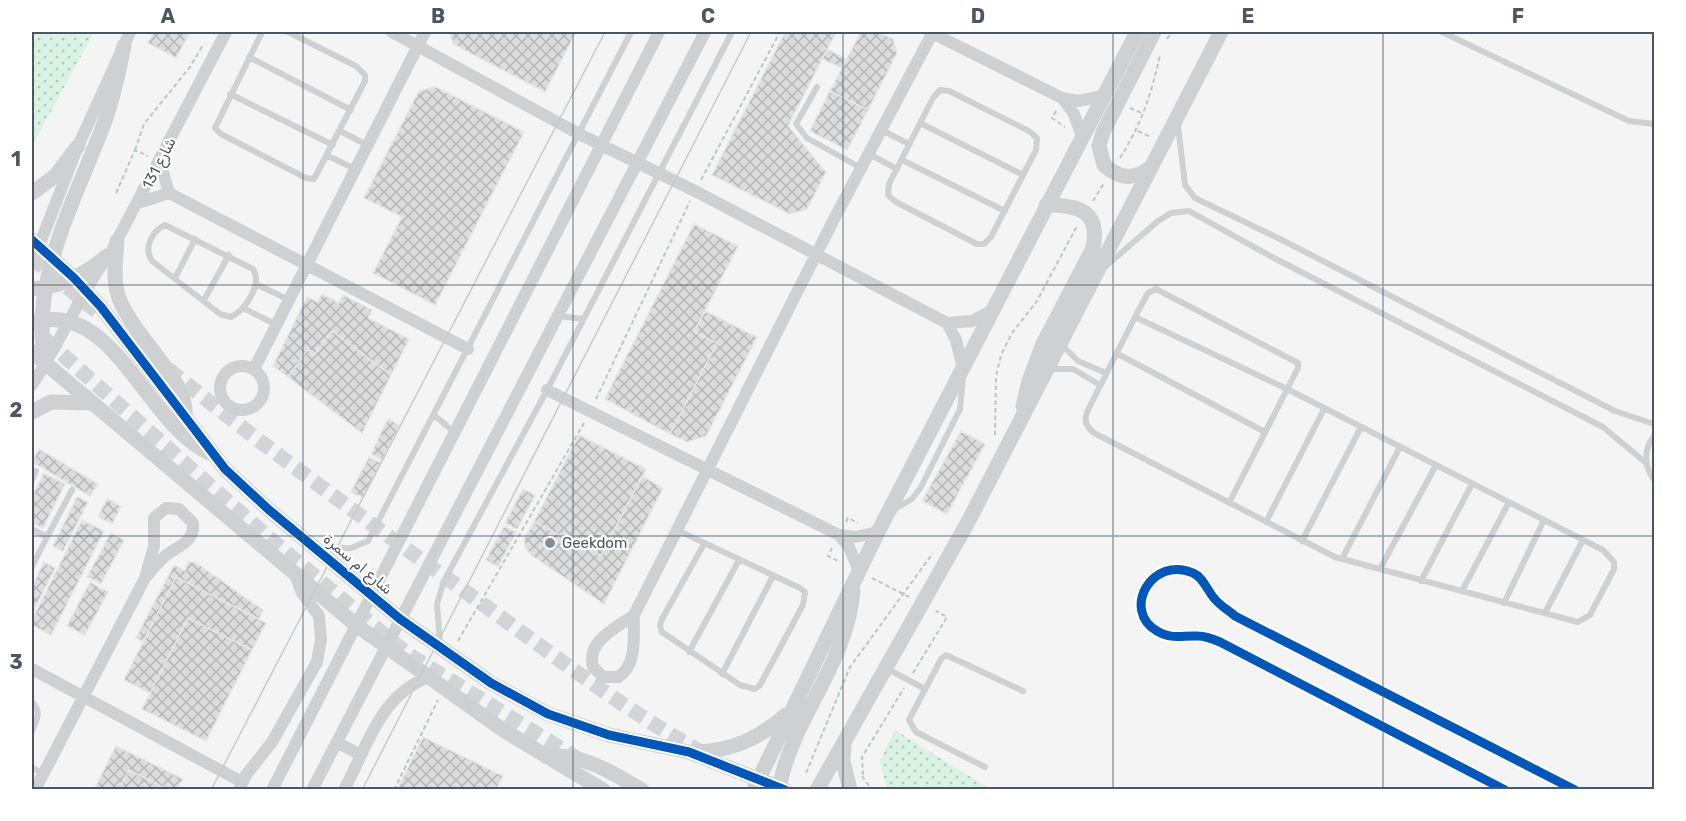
<svg xmlns="http://www.w3.org/2000/svg" width="1686" height="821" font-family="Rubik,'Noto Naskh Arabic',sans-serif">
<style>
.park{fill:url(#park-dots)}
.building{fill:url(#building-cross-hatch);stroke:#e5e6e7;stroke-width:1.5}
.lines{fill:none;stroke-linecap:round;stroke-linejoin:round}
.tertiary-tunnel{stroke:#d2d4d7;stroke-width:15;stroke-dasharray:15 8;stroke-linecap:butt}
.path{stroke:#bcc7c4;stroke-width:2;stroke-dasharray:4.5 3;stroke-linecap:butt}
.service{stroke:#ced0d2;stroke-width:6}
.minor{stroke:#ced0d2;stroke-width:12}
.tertiary{stroke:#ced0d2;stroke-width:15}
.tram{stroke:#c9cacc;stroke-width:1.5}
.cycleway-casing{stroke:#fff;stroke-width:13}
.cycleway{stroke:#0057b8;stroke-width:9}
.grid{fill:none;stroke:#4a5661;stroke-width:1.5;stroke-opacity:0.55}
.poi-dot{fill:#868d94;stroke:#fff;stroke-width:2}
.labels{text-anchor:middle;stroke-width:4.5;stroke-linejoin:round;paint-order:stroke}
.street-label{font-size:15px;fill:#4a5661;stroke:#fff}
.poi-label{font-size:15px;fill:#4a5661;stroke:#fff;text-anchor:start}
.neatline{fill:none;stroke:#4a5661;stroke-width:2}
.grid-label{font-size:20px;text-anchor:middle;font-weight:bold;fill:#4a5661}
</style>
<defs>
<pattern id="park-dots" width="8" height="8" patternUnits="userSpaceOnUse" patternTransform="scale(1.5)"><rect width="8" height="8" fill="#d9f2e3"/><path d="M2 2h.1M6 6h.1" fill="none" stroke="#b2c7bb" stroke-width="1.8" stroke-linecap="round"/></pattern>
<pattern id="building-cross-hatch" width="8" height="8" patternUnits="userSpaceOnUse" patternTransform="scale(1.5)"><rect width="8" height="8" fill="#ddddde"/><path d="M0 0l8 8M0 8l8-8" fill="none" stroke="#b5b6b7"/></pattern>
</defs>
<rect width="100%" height="100%" fill="#f4f4f4"/>
<path class="park" d="M 32,32 L 89,32 L 92,36 L 32,146 Z
M 895,730 L 982,784 L 992,789 L 887,789 L 880,761 Z"/>
<path class="building" d="M 154,32 L 190,32 L 176,58 L 148,43 Z
M 450,32 L 576,32 L 545,92 L 453,44 Z
M 785,32 L 836,32 L 788,126 L 826,172 L 807,209 L 790,214 L 712,175 Z
M 861,32 L 878,32 L 893,39 L 897,53 L 868,110 L 830,91 Z
M 827,49 L 846,59 L 842,68 L 822,59 Z
M 436,87 L 524,132 L 435,305 L 373,273 L 402,217 L 364,198 L 419,91 Z
M 830,91 L 868,110 L 847,150 L 810,131 Z
M 694,224 L 738,246 L 694,332 L 717,343 L 670,434 L 605,399 Z
M 322,294 L 339,303 L 343,295 L 372,310 L 368,318 L 409,339 L 391,375 L 332,331 L 314,355 L 308,349 L 288,377 L 273,366 L 307,297 L 318,302 Z
M 705,311 L 757,337 L 706,436 L 687,442 L 670,434 L 717,343 L 694,332 Z
M 332,331 L 391,375 L 362,433 L 288,377 L 308,349 L 314,355 Z
M 388,419 L 400,425 L 382,460 L 371,454 Z
M 961,431 L 985,444 L 947,514 L 922,501 Z
M 579,435 L 646,469 L 601,556 L 534,522 Z
M 39,449 L 98,484 L 90,496 L 32,462 Z
M 369,457 L 381,463 L 363,498 L 351,492 Z
M 44,473 L 65,484 L 43,528 L 32,523 L 32,497 Z
M 642,476 L 663,488 L 604,604 L 531,555 L 525,547 L 524,539 L 534,522 L 601,556 Z
M 523,489 L 535,495 L 517,529 L 505,523 Z
M 77,497 L 88,502 L 63,551 L 53,546 Z
M 107,499 L 121,506 L 112,524 L 98,517 Z
M 82,520 L 104,531 L 51,635 L 32,625 L 32,620 Z
M 504,526 L 516,532 L 498,567 L 486,560 Z
M 111,533 L 124,540 L 101,584 L 87,577 Z
M 44,562 L 55,568 L 32,614 L 32,587 Z
M 188,562 L 195,562 L 263,610 L 259,619 L 176,577 L 143,642 L 136,638 L 174,565 L 185,571 Z
M 176,577 L 266,623 L 252,650 L 188,618 L 150,693 L 124,680 Z
M 90,582 L 108,592 L 85,635 L 67,626 Z
M 188,618 L 252,650 L 206,741 L 142,709 Z
M 423,737 L 503,776 L 496,790 L 397,790 Z
M 116,746 L 183,779 L 177,790 L 168,790 L 129,770 L 119,790 L 94,790 Z
M 129,770 L 168,790 L 119,790 Z"/>
<g class="lines">
<path class="tertiary-tunnel" d="M 32,258 L 102,316
M 45,339 L 268,537 L 406,653 L 578,759
M 168,369 C 268,450 373,525 477,600 C 551,653 624,710 703,753"/>
<path class="path" d="M 1167,39 L 1172,32
M 1130,108 L 1144,114
M 1056,111 L 1052,118 L 1065,127
M 1138,131 L 1151,137
M 135,150 L 144,124 L 190,67 L 203,45
M 1120,158 C 1142,123 1151,95 1160,55
M 701,180 L 780,32
M 116,193 L 135,150 L 148,156
M 1093,201 L 1104,183
M 596,399 L 690,201
M 995,435 L 996,376 L 1001,355 L 1012,333 L 1037,301 L 1077,226
M 846,522 L 848,518 L 858,523
M 832,548 L 828,556 L 840,562
M 872,578 L 909,597
M 458,641 L 584,423
M 913,673 L 947,617 L 936,611
M 806,773 L 850,667 L 933,553
M 863,775 L 862,757 L 904,688
M 862,776 L 872,790
M 394,790 L 438,700"/>
<path class="service" d="M 262,32 L 215,128 L 221,134 L 306,178 L 314,179 L 365,81 L 365,75 L 356,66 L 288,32
M 1442,32 L 1629,121 L 1654,124
M 249,57 L 351,110
M 817,87 L 796,124 L 807,138 L 861,168
M 940,90 L 949,91 L 1029,131 L 1037,138 L 1036,150 L 991,237 L 984,244 L 977,244 L 896,202 L 888,195 L 889,184 L 933,98 Z
M 230,94 L 333,145
M 920,123 L 1023,175
M 1178,125 L 1185,185 L 1195,198 L 1280,239 L 1615,411 L 1654,424
M 881,130 L 909,144
M 340,131 L 367,145
M 869,154 L 897,169
M 328,156 L 355,169
M 902,160 L 1005,211
M 165,225 L 253,269 C 263,284 245,310 231,317 L 220,314 L 152,261 C 143,248 152,231 165,225 Z
M 1106,266 L 1158,221 L 1171,213 L 1189,211 L 1272,257 L 1603,427 L 1646,463
M 175,278 L 195,239
M 256,284 L 287,299
M 204,300 L 229,255
M 243,308 L 275,324
M 558,316 L 584,319
M 1135,317 L 1287,389 L 1603,550 L 1614,562 L 1614,569 L 1590,615 L 1578,622 L 1335,557 L 1094,433 C 1086,426 1084,422 1087,412 Z
M 1135,317 L 1148,293 L 1156,289 L 1298,363 L 1298,368 L 1229,503
M 1062,345 L 1078,361 L 1106,373
M 1116,353 L 1265,432
M 1050,369 L 1073,369 L 1100,385
M 434,415 L 454,432
M 1654,436 C 1643,450 1644,466 1654,480
M 32,480 L 36,471
M 895,509 L 912,499 L 921,487 L 960,409 L 963,377
M 1266,522 L 1324,409
M 32,529 L 47,537 L 32,567
M 677,530 L 800,588 L 805,592 L 803,605 L 760,685 L 755,689 L 740,685 L 662,632 L 660,626 L 662,619 L 704,544
M 47,537 L 72,490
M 1302,541 L 1361,427
M 322,549 L 351,548 L 368,541 L 631,32
M 1342,559 L 1400,447
M 1380,569 L 1436,465
M 1421,581 L 1472,484
M 1462,591 L 1509,502
M 1504,603 L 1544,520
M 1545,613 L 1583,540
M 440,643 L 437,604 L 444,581 L 547,390 L 732,32
M 689,652 L 739,560
M 886,668 L 925,689
M 722,674 L 773,576
M 32,702 C 42,712 37,719 32,731
M 985,767 L 916,732 L 909,720 L 941,659 L 946,655 L 1023,691
M 32,768 L 43,773"/>
<path class="minor" d="M 392,32 L 579,134 L 695,191 L 947,323 L 972,321 L 993,310
M 930,32 L 1062,98 L 1078,101 L 1103,96
M 1062,98 L 1074,114 L 1082,137
M 160,162 L 169,193 L 468,349
M 138,203 L 169,193
M 113,248 L 226,32
M 32,264 L 78,146 L 130,32
M 947,323 L 956,340 L 963,369
M220 388a22 22 0 1 1 44 0a22 22 0 1 1-44 0Z
M 254,369 L 425,32
M 32,385 C 59,345 76,302 103,263
M 547,390 L 839,535 L 855,537 L 878,532
M 839,535 L 849,547 L 859,571
M 634,615 L 832,223 L 933,32
M 634,615 C 633,636 638,665 618,677 L 603,677 L 593,667 C 586,641 616,628 634,615 Z
M 32,669 L 242,782
M 338,743 L 361,755
M 35,790 L 145,578 L 154,546 L 154,518 L 166,508 L 179,509 L 193,523 C 195,543 177,546 164,557 C 157,563 151,571 145,578
M 239,790 L 246,775 L 272,742 L 317,662 L 321,639 L 319,616 L 302,593 L 296,577
M 272,790 L 659,32
M 312,790 L 705,32
M 344,790 C 367,748 380,693 430,677
M 1505,790 L 1220,642 C 1213,639 1205,636 1198,636 C 1183,635 1171,640 1157,631 C 1121,610 1152,555 1193,573 C 1203,577 1207,590 1214,598 C 1219,605 1228,610 1235,616 L 1575,790"/>
<path class="tertiary" d="M 1151,167 C 1134,181 1120,179 1104,165 L 1099,146 L 1103,132 L 1154,32
M 32,193 L 55,176 L 78,146
M 32,240 L 74,278 L 101,307 L 225,469 L 268,509 L 400,619 L 491,683 L 548,714 L 609,735 L 689,752 L 785,790
M 117,241 C 116,258 113,276 117,292 C 128,333 189,379 185,415
M 32,289 C 60,287 86,274 107,256
M 32,323 C 113,296 148,428 210,453
M 32,352 L 356,625 L 503,730 L 603,790
M 46,365 C 27,282 79,193 106,118 C 114,94 119,71 124,46
M 1023,406 L 1029,381 L 1043,344 L 1093,248 C 1101,210 1077,205 1046,205
M 32,412 L 51,402 L 92,403
M 844,746 L 843,761 L 850,790
M 694,752 C 732,751 758,739 786,715
M 545,756 C 583,754 610,771 642,790
M 755,787 L 878,532 L 1137,32
M 779,790 C 790,720 847,666 853,591
M 817,790 L 968,522 L 1221,32"/>
<path class="tram" d="M 211,790 L 605,32
M 362,790 L 751,32"/>
<g class="cycleway-casing">
<path id="cycleway" d="M 32,240 L 74,278 L 101,307 L 225,469 L 268,509 L 400,619 L 491,683 L 548,714 L 609,735 L 689,752 L 785,790
M 1505,790 L 1220,642 C 1213,639 1205,636 1198,636 C 1183,635 1171,640 1157,631 C 1121,610 1152,555 1193,573 C 1203,577 1207,590 1214,598 C 1219,605 1228,610 1235,616 L 1575,790"/>
</g>
<use href="#cycleway" class="cycleway"/>
</g>
<path class="grid" d="M 303,32 L 303,790M 573,32 L 573,790M 843,32 L 843,790M 1113,32 L 1113,790M 1383,32 L 1383,790M 32,285 L 1654,285M 32,536 L 1654,536"/>
<circle class="poi-dot" cx="550" cy="543" r="6"/>
<g class="labels">
<g class="street-label">
<text transform="translate(159 163) rotate(-63)" y="5">شارع 131</text>
<text transform="translate(358 564) rotate(40)" y="5">شارع ام سمرة</text>
</g>
<g class="poi-label">
<text x="562" y="548">Geekdom</text>
</g>
</g>
<rect width="1686" height="821" fill="none" stroke="#ffffff" stroke-width="66"/>
<rect x="33" y="33" width="1620" height="755" class="neatline"/>
<g class="grid-label">
<text x="168" y="23">A</text>
<text x="438" y="23">B</text>
<text x="708" y="23">C</text>
<text x="978" y="23">D</text>
<text x="1248" y="23">E</text>
<text x="1518" y="23">F</text>
<text x="16" y="166">1</text>
<text x="16" y="417">2</text>
<text x="16" y="669">3</text>
</g>
</svg>
